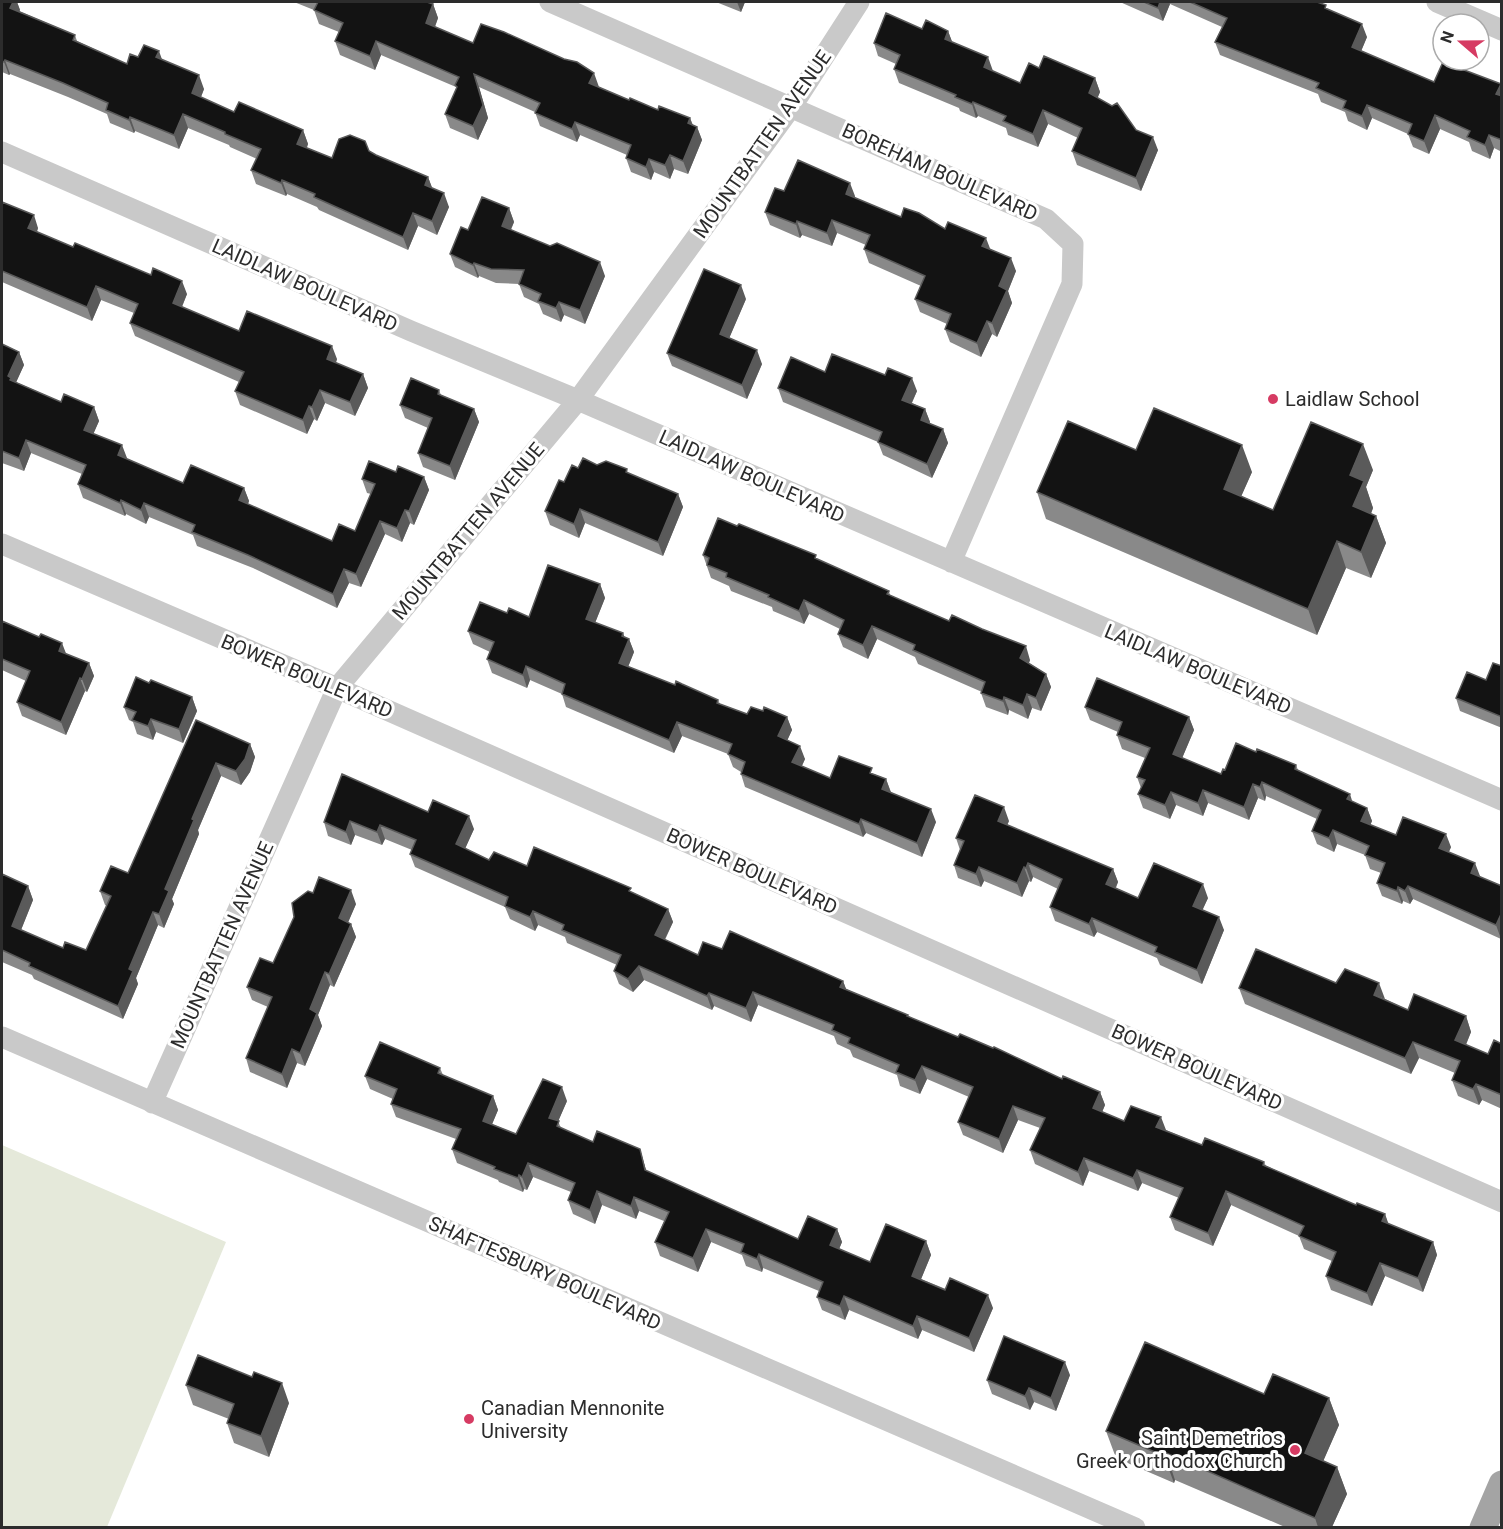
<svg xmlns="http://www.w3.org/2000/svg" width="1503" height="1529" font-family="Roboto,sans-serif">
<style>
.green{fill:#e5e9da}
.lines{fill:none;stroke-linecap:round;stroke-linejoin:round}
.minor{stroke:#c9c9c9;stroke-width:21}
.major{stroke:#a4a4a4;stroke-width:27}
.wall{fill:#898989}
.shaded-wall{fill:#5a5a5a}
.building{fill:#131313;stroke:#5a5a5a;stroke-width:1.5}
.poi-dot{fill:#d63b63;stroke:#fff;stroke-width:2}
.labels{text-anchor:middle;stroke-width:6;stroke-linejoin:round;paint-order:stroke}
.street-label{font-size:20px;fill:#2c2c2c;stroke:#fff}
.poi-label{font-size:20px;fill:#2c2c2c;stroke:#fff;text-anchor:start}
</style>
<rect width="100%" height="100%" fill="#fff"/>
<path class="green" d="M 2,1145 L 226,1242 L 107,1527 L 2,1527 Z"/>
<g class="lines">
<path class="minor" d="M 550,2 L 1046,219 L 1073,244 L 1072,284 L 951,562
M 1437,2 L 1502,30
M 2,152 L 411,331 L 578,400 L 1502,800
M 2,544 L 337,688 L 1502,1202
M 2,1037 L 1135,1528
M 152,1103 L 337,688 L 578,400 L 792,106 L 859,2"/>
<path class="major" d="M 1483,1528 L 1502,1484"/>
</g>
<path class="wall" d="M 2,2 L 17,2 L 20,10 L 19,11 L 75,35 L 77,41 L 127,64 L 138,57 L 162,60 L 204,89 L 201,97 L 234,112 L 303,130 L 308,144 L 307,148 L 332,158 L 369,151 L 376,155 L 428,177 L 432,188 L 449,207 L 437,235 L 418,226 L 408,250 L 319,210 L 317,207 L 287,194 L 286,196 L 256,184 L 251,170 L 257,159 L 230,147 L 229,145 L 188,128 L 179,149 L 135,131 L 134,133 L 110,123 L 107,114 L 68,97 L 10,74 L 9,75 L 2,72 Z
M 294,2 L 427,2 L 433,4 L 438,18 L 435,27 L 473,43 L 599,87 L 629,100 L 658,110 L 690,118 L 693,125 L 697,127 L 702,140 L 688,174 L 674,169 L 670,179 L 654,172 L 651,180 L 631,172 L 626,158 L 627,155 L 580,135 L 577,142 L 540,126 L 535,112 L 479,87 L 488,118 L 478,140 L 450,128 L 445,114 L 457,88 L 456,87 L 381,55 L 375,70 L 340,55 L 335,41 L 339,32 L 319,24 L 314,10 Z
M 716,2 L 745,2 L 741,12 Z
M 1120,2 L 1317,2 L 1367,37 L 1361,51 L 1434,82 L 1501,84 L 1502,86 L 1502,152 L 1494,148 L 1490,159 L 1472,151 L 1469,142 L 1440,129 L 1429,154 L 1413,147 L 1408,134 L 1372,118 L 1367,130 L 1348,121 L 1345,112 L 1321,102 L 1318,94 L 1220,55 L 1215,42 L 1222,27 L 1170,4 L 1163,21 Z
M 922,29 L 948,31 L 952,42 L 993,71 L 1020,83 L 1039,68 L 1095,78 L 1100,92 L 1097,98 L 1136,130 L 1158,150 L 1141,191 L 1077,165 L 1072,151 L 1078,138 L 1048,124 L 1038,147 L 1008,135 L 1006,128 L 978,116 L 976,118 L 960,111 L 959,108 L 899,83 L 894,69 L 896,64 L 878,56 L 874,43 Z
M 784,191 L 855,196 L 855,198 L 901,217 L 945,229 L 990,249 L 1016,271 L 1008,291 L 1012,303 L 997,337 L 992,334 L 981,357 L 950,342 L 945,329 L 947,324 L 920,312 L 915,299 L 921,286 L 869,263 L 864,249 L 866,245 L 837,233 L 832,246 L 802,235 L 800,238 L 770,225 L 765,212 Z
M 2,202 L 38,228 L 37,232 L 187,294 L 182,307 L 239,331 L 337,359 L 336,363 L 363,374 L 368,388 L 355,416 L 325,403 L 317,421 L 314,419 L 307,434 L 240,405 L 235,391 L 239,382 L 135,336 L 130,323 L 134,313 L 101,300 L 92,321 L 2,282 Z
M 509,208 L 514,222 L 511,230 L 605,276 L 585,324 L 564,315 L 561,322 L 543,314 L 539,304 L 524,297 L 519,284 L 496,283 L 479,276 L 478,278 L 455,267 L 450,254 L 468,230 Z
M 746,299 L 729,338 L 762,364 L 747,399 L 672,366 L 667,353 Z
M 2,344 L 19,352 L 24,365 L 16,382 L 61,402 L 94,407 L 99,421 L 93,434 L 127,459 L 183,483 L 244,488 L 249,501 L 248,504 L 332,541 L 355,531 L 371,494 L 367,493 L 362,479 L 396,472 L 424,477 L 429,490 L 414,525 L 410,523 L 402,542 L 385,534 L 361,587 L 349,583 L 337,608 L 253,568 L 197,546 L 193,535 L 149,517 L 146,524 L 126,514 L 125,516 L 83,498 L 78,484 L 82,474 L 31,453 L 24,471 L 2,463 Z
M 825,372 L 917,391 L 912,403 L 925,409 L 930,422 L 929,423 L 943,429 L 948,443 L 932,478 L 883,455 L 878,442 L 783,402 L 778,388 Z
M 439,390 L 441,395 L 474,409 L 479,422 L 455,480 L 423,467 L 418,453 L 428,428 L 405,418 L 400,405 Z
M 1136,450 L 1252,472 L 1241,496 L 1273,510 L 1373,470 L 1366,487 L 1373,508 L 1371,514 L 1376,516 L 1386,543 L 1371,578 L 1346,568 L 1317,635 L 1046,519 L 1037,492 Z
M 597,465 L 627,469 L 628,473 L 678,494 L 683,507 L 663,556 L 585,523 L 579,538 L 550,525 L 545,511 L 564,482 L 578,468 Z
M 703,555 L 817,559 L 889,591 L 890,595 L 1030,660 L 1029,663 L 1046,674 L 1051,687 L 1041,711 L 1032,708 L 1028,719 L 1009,710 L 1008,715 L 986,707 L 981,693 L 982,692 L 918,664 L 915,657 L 877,639 L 868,659 L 843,647 L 838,634 L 840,629 L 809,614 L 804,624 L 773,611 L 772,607 L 731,591 L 729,586 L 711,578 Z
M 600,584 L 605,598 L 595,623 L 623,633 L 624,637 L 629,639 L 634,652 L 628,667 L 675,685 L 718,700 L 720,704 L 747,714 L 763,711 L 787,717 L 792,730 L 787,740 L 805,759 L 802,766 L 830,778 L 874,774 L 886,779 L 891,792 L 936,822 L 922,857 L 866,833 L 863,837 L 745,787 L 741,774 L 741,772 L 733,767 L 728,754 L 682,736 L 674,753 L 566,707 L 562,694 L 530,680 L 527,688 L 492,673 L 487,659 L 490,652 L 473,644 L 468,631 L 507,613 L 529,617 Z
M 2,621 L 66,654 L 89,663 L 94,676 L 87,692 L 85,691 L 66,735 L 22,716 L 17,702 L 26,681 L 2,670 Z
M 1502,666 L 1502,728 L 1460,711 L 1456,698 L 1486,680 Z
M 149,683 L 192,697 L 197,711 L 183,743 L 156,732 L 153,740 L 137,734 L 133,722 L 129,720 L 124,707 Z
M 1085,707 L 1189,717 L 1194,730 L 1182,758 L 1221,774 L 1225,770 L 1256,752 L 1296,765 L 1298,770 L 1353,802 L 1367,808 L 1372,821 L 1370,825 L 1396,835 L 1451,847 L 1449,852 L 1480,877 L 1502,886 L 1502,937 L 1501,939 L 1413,899 L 1410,904 L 1403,901 L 1402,904 L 1382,896 L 1377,883 L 1381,873 L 1370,869 L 1365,855 L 1337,844 L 1334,852 L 1317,844 L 1312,831 L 1317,819 L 1266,796 L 1265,801 L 1258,798 L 1249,820 L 1208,803 L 1203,816 L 1176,805 L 1170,819 L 1143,808 L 1138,794 L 1141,788 L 1137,777 L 1145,758 L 1122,749 L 1117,735 L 1118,732 L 1090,720 Z
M 196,720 L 250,744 L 255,757 L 250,772 L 241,785 L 221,776 L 198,830 L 199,834 L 172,899 L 174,904 L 164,928 L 158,925 L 136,978 L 138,984 L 123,1019 L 34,979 L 32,975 L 2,962 L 2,874 L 28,886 L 33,900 L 21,930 L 63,948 L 86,950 L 107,906 L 105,905 L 100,891 L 128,873 Z
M 428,812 L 474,829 L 465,848 L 489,860 L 527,866 L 632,892 L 668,909 L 673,922 L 665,940 L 698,955 L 722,949 L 843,981 L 846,989 L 908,1017 L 1062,1079 L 1100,1092 L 1105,1105 L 1102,1112 L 1124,1121 L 1166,1130 L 1202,1145 L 1264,1162 L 1266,1166 L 1356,1205 L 1385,1214 L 1388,1224 L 1433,1242 L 1437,1255 L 1423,1292 L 1385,1276 L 1372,1306 L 1331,1290 L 1326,1276 L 1332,1261 L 1304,1249 L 1299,1236 L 1231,1205 L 1213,1246 L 1175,1230 L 1170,1217 L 1179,1198 L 1142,1183 L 1138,1191 L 1089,1171 L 1083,1186 L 1035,1164 L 1030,1150 L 1040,1128 L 1018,1120 L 1003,1153 L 963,1135 L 958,1122 L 969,1097 L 927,1079 L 920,1094 L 900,1086 L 897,1075 L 853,1057 L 850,1050 L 837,1044 L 834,1036 L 758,1005 L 751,1022 L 714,1006 L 712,1010 L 644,980 L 633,992 L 619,984 L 614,971 L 617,965 L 567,943 L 565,937 L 538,925 L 535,931 L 510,919 L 505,907 L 415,867 L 410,854 L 412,850 L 385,839 L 382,845 L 355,835 L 351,845 L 328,836 L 324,822 Z
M 1009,821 L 1007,825 L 1113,869 L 1118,882 L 1116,888 L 1138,898 L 1208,898 L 1202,910 L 1224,930 L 1202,984 L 1160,965 L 1157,958 L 1097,932 L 1094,937 L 1055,921 L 1050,907 L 1058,889 L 1033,877 L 1031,882 L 1029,881 L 1022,897 L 984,881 L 981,887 L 958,878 L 954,865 L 960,850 L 956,838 Z
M 313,893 L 356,904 L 348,922 L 351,924 L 356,937 L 334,987 L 330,985 L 318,1015 L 322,1026 L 305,1066 L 297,1063 L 287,1088 L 250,1072 L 246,1058 L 268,1007 L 252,1000 L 247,987 L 273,963 L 294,917 Z
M 1336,983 L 1385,999 L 1408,1010 L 1466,1016 L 1471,1032 L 1466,1045 L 1488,1054 L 1502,1044 L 1502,1109 L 1482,1100 L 1479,1105 L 1458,1096 L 1452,1080 L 1455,1073 L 1419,1058 L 1411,1074 L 1245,1004 L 1239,988 Z
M 440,1068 L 443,1075 L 493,1096 L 498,1110 L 492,1124 L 516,1134 L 567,1101 L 558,1121 L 561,1128 L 593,1142 L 640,1149 L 646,1171 L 798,1239 L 837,1229 L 842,1242 L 839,1249 L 870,1262 L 926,1241 L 931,1255 L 921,1279 L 993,1308 L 974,1352 L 922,1330 L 918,1339 L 849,1310 L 845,1320 L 822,1310 L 817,1297 L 819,1291 L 763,1268 L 762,1272 L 746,1266 L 742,1255 L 711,1242 L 698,1272 L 660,1256 L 655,1242 L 664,1221 L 639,1211 L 636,1219 L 602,1205 L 595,1224 L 573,1214 L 568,1200 L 571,1192 L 533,1177 L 527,1190 L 524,1189 L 523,1192 L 499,1182 L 498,1180 L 457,1163 L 452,1149 L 456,1139 L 396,1117 L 391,1104 L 393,1099 L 370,1089 L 365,1076 Z
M 1070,1375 L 1056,1411 L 1034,1402 L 1030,1410 L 992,1394 L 987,1380 Z
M 186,1385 L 289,1403 L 269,1457 L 234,1443 L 227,1423 L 229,1419 L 193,1405 Z
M 1264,1394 L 1329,1398 L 1339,1425 L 1323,1461 L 1337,1467 L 1347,1494 L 1332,1527 L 1285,1527 L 1175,1480 L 1174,1483 L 1116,1458 L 1106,1431 Z"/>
<path class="shaded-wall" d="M 13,2 L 17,2 L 20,10 L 15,21 L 10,8 Z
M 737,2 L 745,2 L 741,12 Z
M 1160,2 L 1169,2 L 1170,4 L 1163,21 L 1158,8 Z
M 433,4 L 438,18 L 431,37 L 426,23 Z
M 1362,24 L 1367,37 L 1357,61 L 1352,47 Z
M 948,31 L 953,44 L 945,39 Z
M 376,41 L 381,55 L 375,70 L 370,56 Z
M 159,51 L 164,65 L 156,57 Z
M 988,57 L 993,71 L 984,67 Z
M 5,60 L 10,74 L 9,75 L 4,62 Z
M 594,73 L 599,87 L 589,83 Z
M 474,74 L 479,87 L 488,118 L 478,140 L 473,126 Z
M 199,75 L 204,89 L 197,107 L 192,93 Z
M 1095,78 L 1100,92 L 1094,107 L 1089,93 Z
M 1501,84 L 1502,86 L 1502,107 L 1496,94 Z
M 973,102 L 978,116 L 976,118 L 972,104 Z
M 1367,105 L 1372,118 L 1367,130 L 1362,116 Z
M 1043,110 L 1048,124 L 1038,147 L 1033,134 Z
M 183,114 L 188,128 L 179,149 L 174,135 Z
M 1435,115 L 1440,129 L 1429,154 L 1424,141 Z
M 130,117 L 135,131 L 134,133 L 129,120 Z
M 690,118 L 695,132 L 697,127 L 702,140 L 688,174 L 683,161 L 688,123 Z
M 575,122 L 580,135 L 577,142 L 572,129 Z
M 303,130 L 308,144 L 302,157 L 297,144 Z
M 1489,135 L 1494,148 L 1490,159 L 1485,145 Z
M 1153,137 L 1158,150 L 1141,191 L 1136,178 Z
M 670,155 L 674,169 L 670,179 L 665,165 Z
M 649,159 L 654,172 L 651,180 L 646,167 Z
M 428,177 L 433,190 L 425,185 Z
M 282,180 L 287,194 L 286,196 L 281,183 Z
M 850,183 L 855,196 L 851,207 L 846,194 Z
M 444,193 L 449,207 L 437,235 L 432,221 Z
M 509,208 L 514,222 L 506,240 L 502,226 Z
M 413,213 L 418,226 L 408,250 L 403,237 Z
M 34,215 L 38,228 L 33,242 L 28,228 Z
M 832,220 L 837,233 L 832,246 L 827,233 Z
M 797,221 L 802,235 L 800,238 L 796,224 Z
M 986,238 L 991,251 L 982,246 Z
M 1011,258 L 1016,271 L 1008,291 L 1012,303 L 997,337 L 992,323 L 999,286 Z
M 600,262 L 605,276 L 585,324 L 580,310 Z
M 474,263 L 479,276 L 478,278 L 473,265 Z
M 182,281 L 187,294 L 178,316 L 173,303 Z
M 741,285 L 746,299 L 725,348 L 720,334 Z
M 96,286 L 101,300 L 92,321 L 87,307 Z
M 559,302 L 564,315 L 561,322 L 556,308 Z
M 987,321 L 992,334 L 981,357 L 977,343 Z
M 332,346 L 337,359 L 332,372 L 327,359 Z
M 757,350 L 762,364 L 747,399 L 742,385 Z
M 19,352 L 24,365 L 14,387 L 8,376 Z
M 363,374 L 368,388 L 355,416 L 350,402 Z
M 912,378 L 917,391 L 907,413 L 902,400 Z
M 320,390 L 325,403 L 317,421 L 312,407 Z
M 309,406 L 314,419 L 307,434 L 303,420 Z
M 94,407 L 99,421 L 89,444 L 84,430 Z
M 474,409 L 479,422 L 455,480 L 450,466 Z
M 925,409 L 930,422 L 926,433 L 921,420 Z
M 943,429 L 948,443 L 932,478 L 927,464 Z
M 26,440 L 31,453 L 24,471 L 19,458 Z
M 1363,444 L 1373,470 L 1366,487 L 1373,508 L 1363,533 L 1353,506 L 1350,475 Z
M 122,445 L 127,458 L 123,468 L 118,455 Z
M 1242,445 L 1252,472 L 1233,515 L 1224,489 Z
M 424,477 L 429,490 L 414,525 L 409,511 Z
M 244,488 L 249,501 L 244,514 L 239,500 Z
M 678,494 L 683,507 L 663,556 L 658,542 Z
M 121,500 L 126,514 L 125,516 L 120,503 Z
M 144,503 L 149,517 L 146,524 L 141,510 Z
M 580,509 L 585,523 L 579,538 L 574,524 Z
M 405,510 L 410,523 L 402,542 L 397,528 Z
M 1376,516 L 1386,543 L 1371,578 L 1361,552 Z
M 380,521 L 385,534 L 361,587 L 356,574 Z
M 1337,541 L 1346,568 L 1317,635 L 1308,609 Z
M 344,569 L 349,583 L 337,608 L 333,594 Z
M 600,584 L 605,598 L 591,633 L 586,619 Z
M 804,600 L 809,614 L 804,624 L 799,611 Z
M 872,626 L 877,639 L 868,659 L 863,645 Z
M 623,633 L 627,644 L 629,639 L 634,652 L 624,677 L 619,663 L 622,636 Z
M 62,643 L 67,656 L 59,651 Z
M 1026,646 L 1030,660 L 1025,672 L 1020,658 Z
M 89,663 L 94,676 L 87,692 L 82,679 Z
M 526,666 L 530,680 L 527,688 L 523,675 Z
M 1046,674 L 1051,687 L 1041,711 L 1036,698 Z
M 80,678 L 85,691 L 66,735 L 61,722 Z
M 1027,694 L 1032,708 L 1028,719 L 1023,705 Z
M 192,697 L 197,711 L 183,743 L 179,729 Z
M 1004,697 L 1009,710 L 1008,715 L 1003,701 Z
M 787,717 L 792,730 L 783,750 L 778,736 Z
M 1189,717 L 1194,730 L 1178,768 L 1173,754 Z
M 151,719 L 156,732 L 153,740 L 148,726 Z
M 677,722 L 682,736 L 674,753 L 669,740 Z
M 250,744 L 255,757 L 250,772 L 241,785 L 236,771 Z
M 800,746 L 805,759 L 797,776 L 792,762 Z
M 216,763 L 221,776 L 198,830 L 199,834 L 172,899 L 174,904 L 164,928 L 159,914 L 165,889 L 192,819 Z
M 886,779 L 891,793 L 882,789 Z
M 1262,782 L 1266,796 L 1265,801 L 1260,787 Z
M 1253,784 L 1258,798 L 1249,820 L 1244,807 Z
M 1203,790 L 1208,803 L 1203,816 L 1198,803 Z
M 1171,792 L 1176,805 L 1170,819 L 1165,805 Z
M 1350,794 L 1354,807 L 1347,799 Z
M 1004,807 L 1009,821 L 1003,834 L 998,821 Z
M 1367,808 L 1372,821 L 1366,835 L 1361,821 Z
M 931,809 L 936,822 L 922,857 L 917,843 Z
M 469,816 L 474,829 L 461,858 L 456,844 Z
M 861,819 L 866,833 L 863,837 L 859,824 Z
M 350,821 L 355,835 L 351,845 L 346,832 Z
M 380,825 L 385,839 L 382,845 L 377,832 Z
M 1333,830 L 1337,844 L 1334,852 L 1329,838 Z
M 1446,834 L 1451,847 L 1444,862 L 1439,848 Z
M 1028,863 L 1033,877 L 1031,882 L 1026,868 Z
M 1475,863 L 1480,876 L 1476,887 L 1471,873 Z
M 979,867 L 984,881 L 981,887 L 976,874 Z
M 1024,867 L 1029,881 L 1022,897 L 1017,883 Z
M 1113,869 L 1118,882 L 1111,897 L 1106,884 Z
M 1203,884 L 1208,898 L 1198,920 L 1193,906 Z
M 28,886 L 33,900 L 17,940 L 12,926 Z
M 1408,886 L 1413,899 L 1410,904 L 1405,891 Z
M 1398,887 L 1403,901 L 1402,904 L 1397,891 Z
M 351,890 L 356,904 L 344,932 L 339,918 Z
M 668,909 L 673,922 L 660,949 L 655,935 Z
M 533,911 L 538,925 L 535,931 L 530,917 Z
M 153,912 L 158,925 L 136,978 L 138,984 L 123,1019 L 118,1006 L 129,969 Z
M 1502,912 L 1502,937 L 1501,939 L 1496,925 Z
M 1219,917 L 1224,930 L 1202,984 L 1197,970 Z
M 1092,918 L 1097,932 L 1094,937 L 1089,924 Z
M 351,924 L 356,937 L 334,987 L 329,974 Z
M 639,966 L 644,980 L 633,992 L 628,979 Z
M 325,972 L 330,985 L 318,1015 L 322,1026 L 305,1066 L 300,1053 L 310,1009 Z
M 843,981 L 848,994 L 840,987 Z
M 1379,983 L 1385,999 L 1374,995 Z
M 753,992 L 758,1005 L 751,1022 L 746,1008 Z
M 709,993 L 714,1006 L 712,1010 L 707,996 Z
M 1466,1016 L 1471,1032 L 1461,1056 L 1455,1040 Z
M 1413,1042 L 1419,1058 L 1411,1074 L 1405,1058 Z
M 292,1049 L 297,1063 L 287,1088 L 282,1074 Z
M 922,1066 L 927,1079 L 920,1094 L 915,1080 Z
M 1476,1084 L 1482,1100 L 1479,1105 L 1473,1089 Z
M 562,1087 L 567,1101 L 554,1131 L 549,1118 Z
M 1100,1092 L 1105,1105 L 1098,1122 L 1093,1108 Z
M 493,1096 L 498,1110 L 488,1134 L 483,1121 Z
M 1013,1106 L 1018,1120 L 1003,1153 L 999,1139 Z
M 1161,1117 L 1166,1130 L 1161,1141 L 1156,1127 Z
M 640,1149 L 644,1163 L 650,1183 L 645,1170 Z
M 1084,1158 L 1089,1171 L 1083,1186 L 1078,1172 Z
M 528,1163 L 533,1177 L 527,1190 L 522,1177 Z
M 1137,1170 L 1142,1183 L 1138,1191 L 1133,1178 Z
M 519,1175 L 524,1189 L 523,1192 L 518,1178 Z
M 597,1191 L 602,1205 L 595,1224 L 590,1210 Z
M 1226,1191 L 1231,1205 L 1213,1246 L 1208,1233 Z
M 634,1197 L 639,1211 L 636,1219 L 631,1206 Z
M 1385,1214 L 1390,1228 L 1382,1221 Z
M 706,1229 L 711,1242 L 698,1272 L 693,1258 Z
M 837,1229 L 842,1242 L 835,1259 L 830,1245 Z
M 926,1241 L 931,1255 L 917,1289 L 912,1276 Z
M 1433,1242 L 1437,1255 L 1423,1292 L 1418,1278 Z
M 759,1254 L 763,1268 L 762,1272 L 757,1259 Z
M 1380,1263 L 1385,1276 L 1372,1306 L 1367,1293 Z
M 988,1295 L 993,1308 L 974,1352 L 969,1338 Z
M 844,1296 L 849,1310 L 845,1320 L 840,1306 Z
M 917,1316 L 922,1330 L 918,1339 L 913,1326 Z
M 1065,1362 L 1070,1375 L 1056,1411 L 1051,1398 Z
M 282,1383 L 289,1403 L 269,1457 L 261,1436 Z
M 1029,1388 L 1034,1402 L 1030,1410 L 1025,1396 Z
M 1329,1398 L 1339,1425 L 1315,1480 L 1305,1453 Z
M 1166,1453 L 1175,1480 L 1174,1483 L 1164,1456 Z
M 1337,1467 L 1347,1494 L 1332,1527 L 1318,1527 L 1315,1518 Z"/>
<path class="building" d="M 2,2 L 13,2 L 10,8 L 75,35 L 73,40 L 127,64 L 130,54 L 138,57 L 144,45 L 159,51 L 156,57 L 199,75 L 192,93 L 234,112 L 239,102 L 303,130 L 297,144 L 332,158 L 339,139 L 350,135 L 365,141 L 369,151 L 376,155 L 428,177 L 425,185 L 444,193 L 432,221 L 413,213 L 403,237 L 314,197 L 315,194 L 282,180 L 281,183 L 251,170 L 261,149 L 225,134 L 225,132 L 183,114 L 174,135 L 130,117 L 129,120 L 106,110 L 108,103 L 63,83 L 5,60 L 4,62 L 2,61 Z
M 318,2 L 427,2 L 433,4 L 426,23 L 473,43 L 481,24 L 504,32 L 564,59 L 577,62 L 594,73 L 589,83 L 629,100 L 630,98 L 658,110 L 659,106 L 690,118 L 688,123 L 697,127 L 683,161 L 670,155 L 665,165 L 649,159 L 646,167 L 626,158 L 631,145 L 575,122 L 572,129 L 535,113 L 540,103 L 474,74 L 483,105 L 473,126 L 445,114 L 457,87 L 455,85 L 459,77 L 376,41 L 370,56 L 335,41 L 343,23 L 314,10 Z
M 1144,2 L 1160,2 L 1158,8 Z
M 1190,2 L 1317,2 L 1326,5 L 1325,8 L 1362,24 L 1352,47 L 1434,82 L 1443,62 L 1501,84 L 1496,94 L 1502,96 L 1502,140 L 1489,135 L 1485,145 L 1467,137 L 1470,131 L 1435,115 L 1424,141 L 1408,134 L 1412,124 L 1367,105 L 1362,116 L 1343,108 L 1346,101 L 1316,88 L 1319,83 L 1215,42 L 1227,18 Z
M 886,13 L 922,29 L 926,20 L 948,31 L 945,39 L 988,57 L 984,67 L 1020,83 L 1029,63 L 1039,68 L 1044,56 L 1095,78 L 1089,93 L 1112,106 L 1117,103 L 1136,130 L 1153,137 L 1136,178 L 1072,151 L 1082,128 L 1043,110 L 1033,134 L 1003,121 L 1006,116 L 973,102 L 972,104 L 955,97 L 956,95 L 894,69 L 900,55 L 874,43 Z
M 798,160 L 850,183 L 846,194 L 901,217 L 904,208 L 919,213 L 945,229 L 948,222 L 986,238 L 982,246 L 1011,258 L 999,286 L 1007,290 L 992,323 L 987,321 L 977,343 L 945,329 L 951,314 L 915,299 L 925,276 L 864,249 L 870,235 L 832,220 L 827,233 L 797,221 L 796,224 L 765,212 L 775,188 L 784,191 Z
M 482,197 L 509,208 L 502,226 L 550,246 L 557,243 L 600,262 L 580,310 L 559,302 L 556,308 L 538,301 L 541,294 L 519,284 L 524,270 L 491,269 L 474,263 L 473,265 L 450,254 L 461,227 L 468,230 Z
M 2,202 L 34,215 L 28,228 L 73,247 L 75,243 L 151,275 L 153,268 L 182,281 L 173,303 L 239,331 L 247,311 L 332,346 L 327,359 L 363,374 L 350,402 L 320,390 L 312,407 L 309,406 L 303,420 L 235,391 L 244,372 L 130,323 L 138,304 L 96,286 L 87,307 L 2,271 Z
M 704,269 L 741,285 L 720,334 L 757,350 L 742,385 L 667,353 Z
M 2,344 L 19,352 L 8,376 L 11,378 L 10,380 L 61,402 L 64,394 L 94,407 L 84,430 L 122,445 L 118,455 L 183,483 L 191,465 L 244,488 L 239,500 L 332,541 L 339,524 L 355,531 L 375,484 L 362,479 L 369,461 L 396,472 L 398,466 L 424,477 L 409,511 L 405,510 L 397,528 L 380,521 L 356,574 L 344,569 L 333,594 L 248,555 L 192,532 L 195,525 L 144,503 L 141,510 L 121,500 L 120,503 L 78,484 L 86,465 L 26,440 L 19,458 L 2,451 Z
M 832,354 L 885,375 L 888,368 L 912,378 L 902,400 L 925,409 L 921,420 L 943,429 L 927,464 L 878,442 L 882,432 L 778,388 L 791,357 L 825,372 Z
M 411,378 L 439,390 L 438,394 L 474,409 L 450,466 L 418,453 L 432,418 L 400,405 Z
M 1154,408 L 1242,445 L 1224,489 L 1273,510 L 1311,422 L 1363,444 L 1350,475 L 1364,481 L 1353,506 L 1376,516 L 1361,552 L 1337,541 L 1308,609 L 1037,492 L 1068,421 L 1136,450 Z
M 583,458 L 597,465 L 606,461 L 627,469 L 626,472 L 678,494 L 658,542 L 580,509 L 574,524 L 545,511 L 559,480 L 564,482 L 572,465 L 578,468 Z
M 718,518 L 737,526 L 739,524 L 816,555 L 815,558 L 889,591 L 887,594 L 949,621 L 952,615 L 982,629 L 1026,646 L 1020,658 L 1046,674 L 1036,698 L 1027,694 L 1023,705 L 1004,697 L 1003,701 L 981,693 L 985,682 L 913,650 L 915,645 L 872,626 L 863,645 L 838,634 L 844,620 L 804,600 L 799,611 L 768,597 L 769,595 L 726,577 L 727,573 L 707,565 L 709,558 L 703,555 Z
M 548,565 L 600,584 L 586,619 L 623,633 L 622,636 L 629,639 L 619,663 L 675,685 L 676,681 L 682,684 L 718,700 L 717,703 L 747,714 L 751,707 L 763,711 L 764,707 L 787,717 L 778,736 L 800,746 L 792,762 L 830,778 L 839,756 L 872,768 L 870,773 L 886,779 L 882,789 L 931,809 L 917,843 L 861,819 L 859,824 L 741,774 L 745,762 L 728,754 L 732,744 L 677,722 L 669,740 L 562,694 L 565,684 L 526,666 L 523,675 L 487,659 L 494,642 L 468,631 L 480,602 L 507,613 L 509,608 L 529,617 Z
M 2,621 L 39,637 L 41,634 L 62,643 L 59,651 L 89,663 L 82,679 L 80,678 L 61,722 L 17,702 L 30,671 L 2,659 Z
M 1493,663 L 1502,666 L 1502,717 L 1456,698 L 1467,672 L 1486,680 Z
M 136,677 L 149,683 L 151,680 L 192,697 L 179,729 L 151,719 L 148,726 L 132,720 L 136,712 L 124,707 Z
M 1097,678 L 1189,717 L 1173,754 L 1221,774 L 1223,769 L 1225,770 L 1236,743 L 1256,752 L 1257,749 L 1296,765 L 1295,769 L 1350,794 L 1347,799 L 1367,808 L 1361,821 L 1396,835 L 1403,817 L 1446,834 L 1439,848 L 1475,863 L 1471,873 L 1502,886 L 1502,912 L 1496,925 L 1408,886 L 1405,891 L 1398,887 L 1397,891 L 1377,883 L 1385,863 L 1365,855 L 1369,846 L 1333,830 L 1329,838 L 1312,831 L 1321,810 L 1262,782 L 1260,787 L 1253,784 L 1244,807 L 1203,790 L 1198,803 L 1171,792 L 1165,805 L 1138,794 L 1145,780 L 1137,777 L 1150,748 L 1117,735 L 1122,722 L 1085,707 Z
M 196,720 L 250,744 L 245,759 L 236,771 L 216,763 L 192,819 L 194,820 L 165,889 L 169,891 L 159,914 L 153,912 L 129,969 L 133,971 L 118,1006 L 29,966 L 30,963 L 2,950 L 2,874 L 28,886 L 12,926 L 63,948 L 65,942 L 86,950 L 111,896 L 100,891 L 111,866 L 128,873 Z
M 342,774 L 428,812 L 433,800 L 469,816 L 456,844 L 489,860 L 494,852 L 527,866 L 534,847 L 631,888 L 629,891 L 668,909 L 655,935 L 698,955 L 703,942 L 722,949 L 730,931 L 843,981 L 840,987 L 908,1015 L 907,1016 L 958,1037 L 960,1034 L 993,1048 L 994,1047 L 1062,1079 L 1063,1076 L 1100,1092 L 1093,1108 L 1124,1121 L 1131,1106 L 1161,1117 L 1156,1127 L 1202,1145 L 1205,1138 L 1264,1162 L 1263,1165 L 1356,1205 L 1357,1203 L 1385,1214 L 1382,1221 L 1433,1242 L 1418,1278 L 1380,1263 L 1367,1293 L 1326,1276 L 1336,1252 L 1299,1236 L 1304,1226 L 1226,1191 L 1208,1233 L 1170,1217 L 1183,1188 L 1137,1170 L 1133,1178 L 1084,1158 L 1078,1172 L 1030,1150 L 1045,1118 L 1013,1106 L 999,1139 L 958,1122 L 973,1087 L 922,1066 L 915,1080 L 896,1072 L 899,1065 L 848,1043 L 850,1038 L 832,1030 L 834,1025 L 753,992 L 746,1008 L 709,993 L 707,996 L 639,966 L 628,979 L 614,971 L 621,955 L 562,930 L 564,925 L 533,911 L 530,917 L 505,906 L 508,897 L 410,854 L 416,840 L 380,825 L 377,832 L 350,821 L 346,832 L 324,822 Z
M 975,795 L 1004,807 L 998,821 L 1113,869 L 1106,884 L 1138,898 L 1154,863 L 1203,884 L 1193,906 L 1219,917 L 1197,970 L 1155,952 L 1157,947 L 1092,918 L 1089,924 L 1050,907 L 1062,879 L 1028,863 L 1026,868 L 1024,867 L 1017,883 L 979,867 L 976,874 L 954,865 L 964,841 L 956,838 Z
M 319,877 L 351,890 L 339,918 L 351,924 L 329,974 L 325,972 L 310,1009 L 317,1013 L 300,1053 L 292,1049 L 282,1074 L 246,1058 L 272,997 L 247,987 L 260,958 L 273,963 L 294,917 L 292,903 L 308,891 L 313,893 Z
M 1256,949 L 1336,983 L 1345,969 L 1379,983 L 1374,995 L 1408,1010 L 1414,994 L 1466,1016 L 1455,1040 L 1488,1054 L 1494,1040 L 1502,1044 L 1502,1095 L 1476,1084 L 1473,1089 L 1452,1080 L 1460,1061 L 1413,1042 L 1405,1058 L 1239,988 Z
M 380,1042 L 440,1068 L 438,1073 L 493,1096 L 483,1121 L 516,1134 L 543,1079 L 562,1087 L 549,1118 L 559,1121 L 557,1126 L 593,1142 L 597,1131 L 640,1149 L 645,1170 L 798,1239 L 808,1216 L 837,1229 L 830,1245 L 870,1262 L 886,1224 L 926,1241 L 912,1276 L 945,1290 L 950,1278 L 988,1295 L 969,1338 L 917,1316 L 913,1326 L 844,1296 L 840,1306 L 817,1297 L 823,1282 L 759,1254 L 757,1259 L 741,1252 L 744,1244 L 706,1229 L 693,1258 L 655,1242 L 669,1212 L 634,1197 L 631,1206 L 597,1191 L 590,1210 L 568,1200 L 575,1183 L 528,1163 L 522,1177 L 519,1175 L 518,1178 L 494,1169 L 495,1167 L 452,1149 L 461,1129 L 391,1104 L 397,1089 L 365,1076 Z
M 1004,1336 L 1065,1362 L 1051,1398 L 1029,1388 L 1025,1396 L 987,1380 Z
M 1145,1342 L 1264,1394 L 1273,1374 L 1329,1398 L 1305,1453 L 1337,1467 L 1315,1518 L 1166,1453 L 1164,1456 L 1106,1431 Z
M 198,1355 L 252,1377 L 254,1372 L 282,1383 L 261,1436 L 227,1423 L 234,1404 L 186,1385 Z"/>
<g class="poi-dot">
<circle cx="1273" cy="399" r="6"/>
<circle cx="469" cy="1419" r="6"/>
<circle cx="1295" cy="1450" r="6"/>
</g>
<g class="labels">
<g class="street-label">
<text transform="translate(762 144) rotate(-55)" y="7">MOUNTBATTEN AVENUE</text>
<text transform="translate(940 172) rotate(24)" y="7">BOREHAM BOULEVARD</text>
<text transform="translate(305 285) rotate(24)" y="7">LAIDLAW BOULEVARD</text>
<text transform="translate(752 476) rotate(24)" y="7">LAIDLAW BOULEVARD</text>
<text transform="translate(468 531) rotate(-50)" y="7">MOUNTBATTEN AVENUE</text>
<text transform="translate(1198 669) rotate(23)" y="7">LAIDLAW BOULEVARD</text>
<text transform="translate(307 676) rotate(23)" y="7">BOWER BOULEVARD</text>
<text transform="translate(752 871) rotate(24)" y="7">BOWER BOULEVARD</text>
<text transform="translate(222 945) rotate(-66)" y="7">MOUNTBATTEN AVENUE</text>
<text transform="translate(1197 1067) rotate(24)" y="7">BOWER BOULEVARD</text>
<text transform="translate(545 1273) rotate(24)" y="7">SHAFTESBURY BOULEVARD</text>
</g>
<g class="poi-label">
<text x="1285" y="406">Laidlaw School</text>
<text x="481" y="1415">Canadian Mennonite<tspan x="481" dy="23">University</tspan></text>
<text x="1283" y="1445" text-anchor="end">Saint Demetrios<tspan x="1283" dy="23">Greek Orthodox Church</tspan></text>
</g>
</g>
<rect width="1503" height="1529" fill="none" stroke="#2c2c2c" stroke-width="6"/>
<g transform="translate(1461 42) rotate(290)"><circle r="28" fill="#ffffff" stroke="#ababab" stroke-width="1.5"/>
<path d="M0-4.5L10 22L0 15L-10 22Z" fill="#d63b63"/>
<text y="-9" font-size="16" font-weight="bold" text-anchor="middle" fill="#2c2c2c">N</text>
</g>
</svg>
